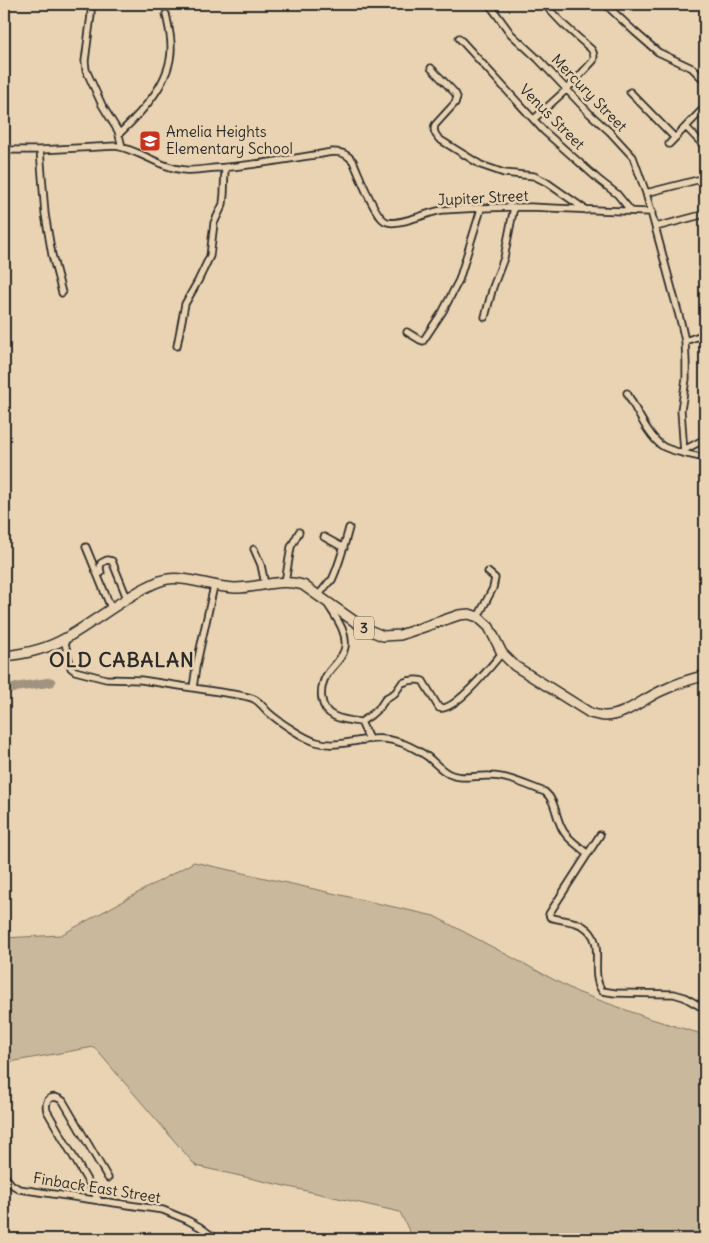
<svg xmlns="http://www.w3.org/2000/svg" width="709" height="1243" font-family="Delius,sans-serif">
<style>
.green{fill:#cab89c;stroke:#7a7264}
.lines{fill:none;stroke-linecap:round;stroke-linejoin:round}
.river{stroke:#a0937f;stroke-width:9}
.minor-casing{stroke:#2b2b2b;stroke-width:9}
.highway-casing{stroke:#2b2b2b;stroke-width:12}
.minor{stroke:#e9d3b2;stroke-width:5.5}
.highway{stroke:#e9d3b2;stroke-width:9}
.labels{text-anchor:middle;stroke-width:5;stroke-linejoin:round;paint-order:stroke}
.shield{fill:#e9d3b2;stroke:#645d54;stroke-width:1}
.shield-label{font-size:14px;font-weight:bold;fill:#2b2b2b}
.street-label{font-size:15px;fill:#2b2b2b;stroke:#e9d3b2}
.poi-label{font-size:15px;fill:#2b2b2b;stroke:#e9d3b2;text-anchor:start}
.district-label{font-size:20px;font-weight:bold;letter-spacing:1px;fill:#2b2b2b;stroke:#e9d3b2}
</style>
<rect width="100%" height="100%" fill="#e9d3b2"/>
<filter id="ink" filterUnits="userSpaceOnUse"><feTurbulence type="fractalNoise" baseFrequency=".02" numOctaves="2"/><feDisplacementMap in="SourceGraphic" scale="10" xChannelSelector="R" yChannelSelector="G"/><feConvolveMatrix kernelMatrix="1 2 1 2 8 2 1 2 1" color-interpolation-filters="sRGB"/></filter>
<g filter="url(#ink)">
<path class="green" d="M 194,862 L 434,916 L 577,992 L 648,1018 L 705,1035 L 705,1239 L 413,1239 L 400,1212 L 196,1166 L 94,1047 L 4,1063 L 4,938 L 61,935 Z"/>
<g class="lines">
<path class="river" d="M 4,691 L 18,687 L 51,682"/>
<g class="minor-casing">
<path id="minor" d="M 90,4 L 91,10 L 91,15 L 85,61 L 86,70 L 102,105 L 118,131 L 122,147
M 489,4 L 511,34 L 538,59 L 590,114 L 610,132 L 633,157 L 646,193 L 681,323 L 685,341 L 686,362 L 686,379 L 681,410 L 684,453
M 605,4 L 635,32 L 658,52 L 692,68 L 705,81
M 4,33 L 5,4
M 459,38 L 544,131 L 599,180 L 617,194 L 631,211
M 431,68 L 455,93 L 457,97 L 455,103 L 435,125 C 433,131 435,134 439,139 L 481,165 L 504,173 L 534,176 L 546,182 L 586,210
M 630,92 L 675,138
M 534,119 L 567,89 L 593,61 C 595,56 594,53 591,49 L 564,25 L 544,4
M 686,127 L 705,147
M 119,134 C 142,112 173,80 171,45 C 171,35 168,24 166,14
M 669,144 L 705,107
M 4,150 L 40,150 L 116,146 C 140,150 160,168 185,170 C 194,171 205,169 215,168 C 255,166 294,158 333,152 C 342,152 347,154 353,161 C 359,174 374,215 385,221 C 396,228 430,211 443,210 C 472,208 502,207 531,207 C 571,209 611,211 652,212
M 40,150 L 45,214 L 52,255 L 62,293
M 646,193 L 705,178
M 656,227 L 705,214
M 485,317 L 493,287 L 504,258 L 514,207
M 407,332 L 420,340 L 423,341 L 443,311 L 459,280 L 481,209
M 685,341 L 705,334
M 177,346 L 185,304 L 198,281 L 210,256 L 214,223 L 223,204 L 224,194 L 225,168
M 627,393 C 635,407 650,440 664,447 C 677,453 692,455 705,458
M 684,450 L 705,439
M 324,537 L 344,548
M 86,547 L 111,608
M 254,549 L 261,565 L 265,584
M 101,573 L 100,568 L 101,563 L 107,560 L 112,561 L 127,598
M 285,582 L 291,547 L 299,532
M 318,596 L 329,582 L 332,580 C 340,563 344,546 349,528
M 328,605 C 336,618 347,631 345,647 C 343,659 332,666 326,676 C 319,689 319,709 334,716 C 342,720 352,721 361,722 L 371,715 L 380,707 L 386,698 L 395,693 L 402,683 C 409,680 416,679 423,681 L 439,708 C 455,712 491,666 502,653
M 478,617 L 493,588 L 495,578 L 488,572
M 64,639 L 71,668 L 75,671 L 106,679 L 141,680 L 239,695 C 244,696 250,697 254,699 C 260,702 263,707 268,712 C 278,721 303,738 316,742 C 339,749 360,737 383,739 C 400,740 415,748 428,757 C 435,763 441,770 449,774 C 461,780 477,775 490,776 C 509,776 528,786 545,792 C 557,802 555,819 564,832 C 569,840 580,847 588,854
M 193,688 L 196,667 L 214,586
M 361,722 L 369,739
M 600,835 L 549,914 L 550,917 C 561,921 573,920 583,926 C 608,941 588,971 602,991 L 615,993 L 674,994 L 684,997 L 705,1009
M 4,1175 L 11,1184 L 19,1189 L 163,1210 L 187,1220 L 200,1227 L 216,1239
M 99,1201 L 47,1111 C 44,1099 52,1093 63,1101 L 108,1178"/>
</g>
<g class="highway-casing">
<path id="highway" d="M 4,656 C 25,654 47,649 66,638 C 92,623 116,604 143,589 C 151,585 159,580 168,579 C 187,576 214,588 235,588 C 258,588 281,578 303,585 L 364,628 L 383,636 L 400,635 L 459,615 L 469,614 L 478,617 L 489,627 L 502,653 L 515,666 L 590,713 C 594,714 600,716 605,716 C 625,716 643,699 661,691 C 674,685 692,678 705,676"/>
</g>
<use href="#minor" class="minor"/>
<use href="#highway" class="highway"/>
</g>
</g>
<defs>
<g id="school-square" transform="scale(1.125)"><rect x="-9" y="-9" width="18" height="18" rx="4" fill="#c8321e" stroke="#e9d3b2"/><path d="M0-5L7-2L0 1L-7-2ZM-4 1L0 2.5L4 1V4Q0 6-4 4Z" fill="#fff"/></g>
</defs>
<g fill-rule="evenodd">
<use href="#school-square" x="150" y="141"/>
</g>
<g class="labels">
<rect class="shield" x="354" y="616.5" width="20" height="23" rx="4"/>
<g class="shield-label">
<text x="364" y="633">3</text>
</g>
<g class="street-label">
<text transform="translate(589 93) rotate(46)" y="5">Mercury Street</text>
<text transform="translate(552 117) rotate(45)" y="5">Venus Street</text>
<text transform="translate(483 198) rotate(-3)" y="5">Jupiter Street</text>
<text transform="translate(97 1188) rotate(9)" y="5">Finback East Street</text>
</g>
<g class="poi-label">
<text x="166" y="137">Amelia Heights<tspan x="166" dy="17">Elementary School</tspan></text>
</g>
<g class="district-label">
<text x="122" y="667">OLD CABALAN</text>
</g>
</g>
<rect width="709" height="1243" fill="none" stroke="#e9d3b2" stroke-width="20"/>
<rect x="10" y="10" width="689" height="1223" fill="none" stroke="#2b2b2b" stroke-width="2" filter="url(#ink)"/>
</svg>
